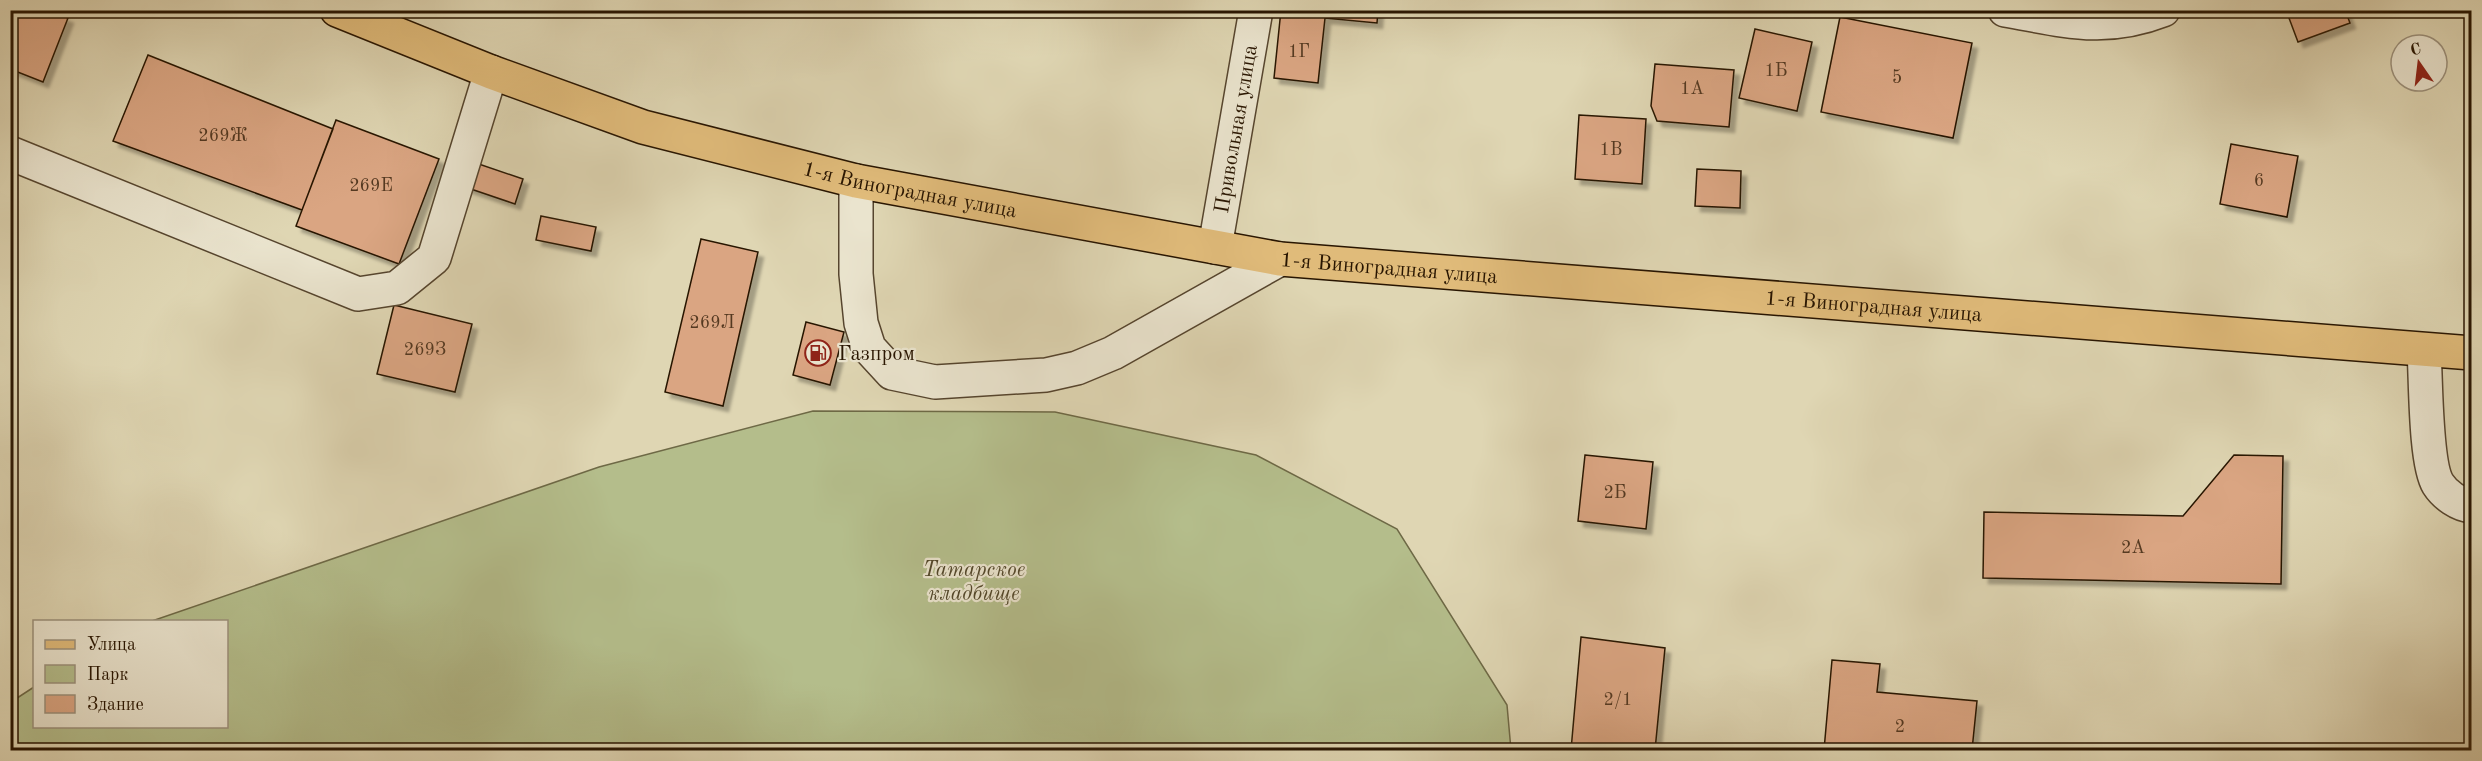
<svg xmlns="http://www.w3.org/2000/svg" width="2482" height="761" font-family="'Old Standard TT',serif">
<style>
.green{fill:#b4bd8b;stroke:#6e6946;stroke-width:1.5}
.building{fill:#daa582;stroke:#281501;stroke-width:1.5;filter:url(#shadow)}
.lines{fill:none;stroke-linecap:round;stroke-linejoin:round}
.minor-casing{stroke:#56452e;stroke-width:36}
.major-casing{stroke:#281501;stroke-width:36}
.minor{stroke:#eae4ce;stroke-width:33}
.major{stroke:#e0bb7a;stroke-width:33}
.labels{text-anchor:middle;stroke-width:4.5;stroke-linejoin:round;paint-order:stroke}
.number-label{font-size:18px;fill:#543921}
.street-label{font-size:21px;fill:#281501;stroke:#eae4ce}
.poi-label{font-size:21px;fill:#281501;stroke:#eae4ce;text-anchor:start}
.park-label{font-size:21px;font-style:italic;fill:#52472a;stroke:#eae4ce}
</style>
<defs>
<filter id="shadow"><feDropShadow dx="5.5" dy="5.5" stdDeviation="1.5" flood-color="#0004"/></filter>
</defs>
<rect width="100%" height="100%" fill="#dfd6b3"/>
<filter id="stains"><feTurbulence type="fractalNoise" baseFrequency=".00333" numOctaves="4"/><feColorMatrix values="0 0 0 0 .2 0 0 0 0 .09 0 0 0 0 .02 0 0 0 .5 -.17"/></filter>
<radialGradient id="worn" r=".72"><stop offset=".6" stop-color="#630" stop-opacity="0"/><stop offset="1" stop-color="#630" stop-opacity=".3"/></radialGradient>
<path class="green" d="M 813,411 L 1055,412 L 1256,455 L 1397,529 L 1507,705 L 1511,750 L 11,750 L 11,702 L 34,687 L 34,726 L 226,726 L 226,622 L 152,621 L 599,467 Z"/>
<path class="building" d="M 10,10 L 47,10 L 68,18 L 43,82 L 10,69 Z
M 1281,10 L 1378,10 L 1377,23 L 1325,18 L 1318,83 L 1274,78 Z
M 2286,10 L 2345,10 L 2350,23 L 2298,42 Z
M 1840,17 L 1972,43 L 1953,138 L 1821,112 Z
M 1755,29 L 1812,42 L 1797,111 L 1739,98 Z
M 148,55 L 333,129 L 302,210 L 113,141 Z
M 1655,64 L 1734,70 L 1729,127 L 1657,121 L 1651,106 Z
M 1579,115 L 1646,119 L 1642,184 L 1575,179 Z
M 336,120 L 439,159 L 399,264 L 296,226 Z
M 2231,144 L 2298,156 L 2287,217 L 2220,204 Z
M 470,161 L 523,179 L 515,204 L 462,186 Z
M 1697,169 L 1741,171 L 1740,208 L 1695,206 Z
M 541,216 L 596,227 L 591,251 L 536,240 Z
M 701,239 L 758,252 L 723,406 L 665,392 Z
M 394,305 L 472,324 L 455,392 L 377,374 Z
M 806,322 L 844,332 L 830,385 L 793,375 Z
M 1585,455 L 1653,462 L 1646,529 L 1578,521 Z
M 2234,455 L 2283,456 L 2281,584 L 1983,578 L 1984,512 L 2183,516 Z
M 1581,637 L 1665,648 L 1655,750 L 1571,750 Z
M 1832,660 L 1880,664 L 1877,692 L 1977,701 L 1972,750 L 1824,750 Z"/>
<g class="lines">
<g class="minor-casing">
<g id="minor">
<path d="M 2005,10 C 2064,20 2104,33 2163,10"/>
<path d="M 10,153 L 358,294 L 397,288 L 434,258 L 491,72"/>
<path d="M 856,181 L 856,274 L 861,323 L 869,348 L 892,373 L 935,382 L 1046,375 L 1077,368 L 1113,353 L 1280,259"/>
<path id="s1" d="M 1215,247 L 1256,10"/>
<path d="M 2424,351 C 2426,379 2425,463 2438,484 C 2445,495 2459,505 2472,506"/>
</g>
</g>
<g class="major-casing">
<g id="major">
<path id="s2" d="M 337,10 L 491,72 L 643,127 L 856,181 L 1280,259 L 2472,353"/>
</g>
</g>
<use href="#minor" class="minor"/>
<use href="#major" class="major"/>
</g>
<defs>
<g id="fuel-ring" transform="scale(1.35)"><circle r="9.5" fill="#eae4ce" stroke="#8f2418" stroke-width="1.5"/><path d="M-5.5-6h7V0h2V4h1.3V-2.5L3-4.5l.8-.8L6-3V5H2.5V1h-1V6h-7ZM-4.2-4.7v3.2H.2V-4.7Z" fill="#8f2418"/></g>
</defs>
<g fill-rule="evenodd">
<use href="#fuel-ring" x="818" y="353"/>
</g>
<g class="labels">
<g class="number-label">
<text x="1299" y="57">1Г</text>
<text x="1776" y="76">1Б</text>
<text x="1897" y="83">5</text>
<text x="1692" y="94">1А</text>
<text x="223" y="141">269Ж</text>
<text x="1611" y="155">1В</text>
<text x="2259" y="186">6</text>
<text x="371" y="191">269Е</text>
<text x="712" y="328">269Л</text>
<text x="425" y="355">269З</text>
<text x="1615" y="498">2Б</text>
<text x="2133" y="553">2А</text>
<text x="1618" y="705">2/1</text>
<text x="1900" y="732">2</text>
</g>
<g class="street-label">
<text dy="7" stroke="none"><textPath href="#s1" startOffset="120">Привольная улица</textPath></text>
<text dy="7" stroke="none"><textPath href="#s2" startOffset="602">1-я Виноградная улица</textPath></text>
<text dy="7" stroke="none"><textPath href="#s2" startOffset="1088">1-я Виноградная улица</textPath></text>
<text dy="7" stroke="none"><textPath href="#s2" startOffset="1574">1-я Виноградная улица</textPath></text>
</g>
<g class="poi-label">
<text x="838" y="360">Газпром</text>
</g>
<g class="park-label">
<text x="974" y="576">Татарское<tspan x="974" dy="24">кладбище</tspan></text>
</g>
</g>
<rect width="2482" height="761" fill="none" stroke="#dfd6b3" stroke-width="36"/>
<rect x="12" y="12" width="2458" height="737" fill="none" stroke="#281501" stroke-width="3"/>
<rect x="18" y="18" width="2446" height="725" fill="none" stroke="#281501" stroke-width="1.5"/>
<rect x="33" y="620" width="195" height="108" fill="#eae4ce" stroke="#9c917c" stroke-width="1.5"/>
<rect x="45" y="640" width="30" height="9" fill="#e0bb7a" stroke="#9c917c" stroke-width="1.5"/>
<text x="87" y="650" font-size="18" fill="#281501">Улица</text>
<rect x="45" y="665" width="30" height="18" fill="#b4bd8b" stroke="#9c917c" stroke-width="1.5"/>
<text x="87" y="680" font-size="18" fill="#281501">Парк</text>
<rect x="45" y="695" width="30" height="18" fill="#daa582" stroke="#9c917c" stroke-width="1.5"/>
<text x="87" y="710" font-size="18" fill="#281501">Здание</text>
<g transform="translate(2419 63) rotate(346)"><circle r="28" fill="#eae4ce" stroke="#9c917c" stroke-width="1.5"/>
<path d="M0-4.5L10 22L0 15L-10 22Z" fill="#8f2418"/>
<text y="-9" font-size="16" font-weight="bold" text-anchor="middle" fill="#281501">С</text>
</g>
<rect width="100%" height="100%" filter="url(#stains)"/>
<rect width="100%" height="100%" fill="url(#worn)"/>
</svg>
